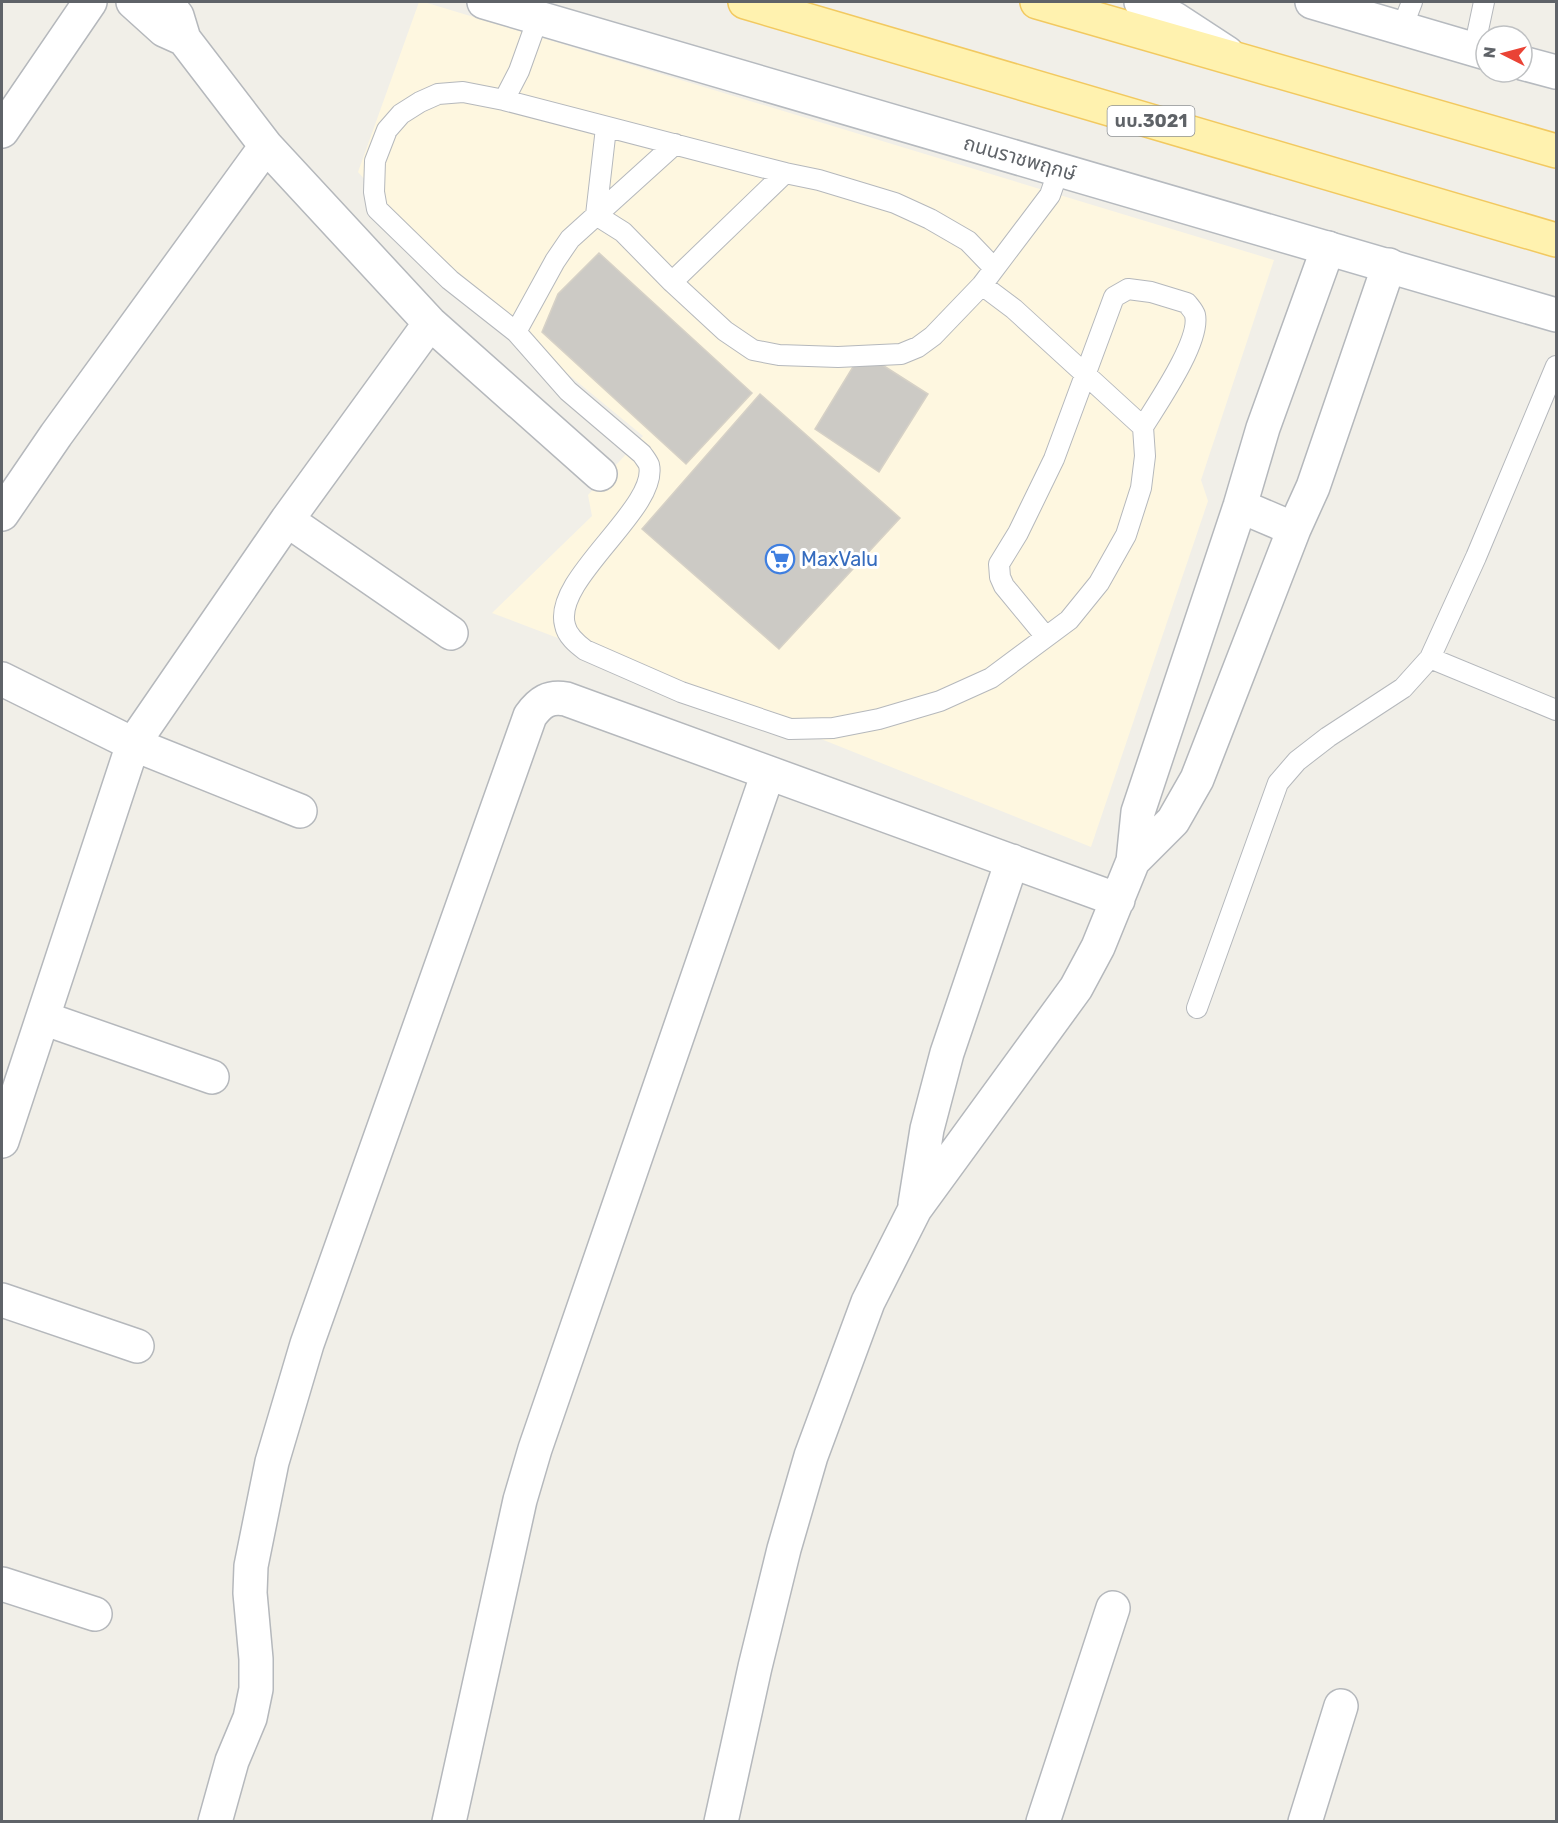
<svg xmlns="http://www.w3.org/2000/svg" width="1558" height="1823" font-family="Rubik,'Noto Sans Thai',sans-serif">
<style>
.commercial{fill:#fef7e0}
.building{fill:#cccac5;stroke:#d6d1c6;stroke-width:1.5}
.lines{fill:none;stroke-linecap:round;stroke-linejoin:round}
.lane-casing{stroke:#b5b8bc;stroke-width:22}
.street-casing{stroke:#b5b8bc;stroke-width:36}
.secondary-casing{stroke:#b6babf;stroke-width:36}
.primary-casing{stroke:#f2c960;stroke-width:36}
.lane{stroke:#fff;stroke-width:20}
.street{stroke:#fff;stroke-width:33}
.secondary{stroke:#fff;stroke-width:33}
.primary{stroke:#fff2af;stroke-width:33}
.labels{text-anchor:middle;stroke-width:6;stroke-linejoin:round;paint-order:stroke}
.shield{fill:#fff;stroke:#8f9295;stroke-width:1.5}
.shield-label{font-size:18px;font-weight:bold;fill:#5f6368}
.street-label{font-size:20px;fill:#5f6368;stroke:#fff}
.shop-label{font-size:20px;fill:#366cbe;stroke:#fff;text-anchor:start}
</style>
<rect width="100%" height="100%" fill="#f1efe8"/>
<path class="commercial" d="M 419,2 L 424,2 L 1274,260 L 1201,480 L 1208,501 L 1091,847 L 801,731 L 492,613 L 592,516 L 588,495 L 643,436 L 467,291 L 358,172 Z"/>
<path class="building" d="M 599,253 L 752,393 L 686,464 L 542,332 L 558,294 Z
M 862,352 L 928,394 L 879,472 L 815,429 Z
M 760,394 L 900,518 L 779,649 L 642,529 Z"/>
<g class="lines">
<g class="lane-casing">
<path id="lane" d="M 538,18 L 519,71 L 504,100 L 463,92 L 438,94 L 420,102 L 401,114 L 387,130 L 375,161 L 374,192 L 377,209 L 450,280 L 516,332 L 568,391 L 642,454 C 644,457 648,462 649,465 C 659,508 552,579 565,625 C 567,636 577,644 585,650 L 681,692 L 790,729 L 833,728 L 879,719 L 940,701 L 991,678 L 1069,620 L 1099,583 L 1126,535 L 1141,488 L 1145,456 L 1143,427 L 1014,309 L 982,285
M 1402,28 L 1412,2
M 1474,49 L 1484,2
M 504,100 L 785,173
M 596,215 L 623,232 L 672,282 L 725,331 L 753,350 L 779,355 L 838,357 L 901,354 L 918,347 L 933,336 L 982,285 L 1050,195 L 1059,169
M 596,215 L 606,128
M 672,282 L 785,173 L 819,180 L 895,203 L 930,219 L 968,241 L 994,268
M 516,332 L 555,261 L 570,239 L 675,144
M 1046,637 L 1004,586 L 1000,577 L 999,564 L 1018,533 L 1054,459 L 1114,297 L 1128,289 L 1151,292 L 1187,303 C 1189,306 1194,311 1195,315 C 1201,341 1157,404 1143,427
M 1430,658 L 1556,710
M 1197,1008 L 1278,783 L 1297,761 L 1328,737 L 1403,688 L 1430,658 L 1476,557 L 1556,366"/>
</g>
<g class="street-casing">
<path id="street" d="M 133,2 L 164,30 L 184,39
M 166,2 L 177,16 L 184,39 L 266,146 L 430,323 L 600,474
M 2,131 L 90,2
M 1240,506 L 1294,529
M 2,514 L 56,435 L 266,146
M 287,520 L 451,633
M 2,679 L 133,744 L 300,811
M 1133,861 L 1173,821 L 1197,779 L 1294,529 L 1313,487 L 1389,265
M 43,1018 L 212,1077
M 2,1141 L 133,744 L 287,520 L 430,323
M 915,1204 L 927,1129 L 947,1053 L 1012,861
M 2,1300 L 137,1346
M 2,1584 L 95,1614
M 215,1822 L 232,1761 L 250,1718 L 256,1689 L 256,1659 L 250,1593 L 251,1566 L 272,1462 L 307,1344 L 530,716 C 540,702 549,696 566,699 L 1118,900
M 449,1822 L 520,1500 L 535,1449 L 768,773
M 721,1822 L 755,1667 L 784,1549 L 811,1456 L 868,1302 L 915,1209 L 1076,988 L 1098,947 L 1133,861 L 1138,812 L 1240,506 L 1263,428 L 1328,248
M 1043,1822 L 1113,1608
M 1305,1822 L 1341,1706"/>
</g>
<g class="secondary-casing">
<path id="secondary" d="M 484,2 L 1556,315
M 1141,2 L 1175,19 L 1227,53
M 1312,2 L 1486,53
M 1522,63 L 1556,72"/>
</g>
<g class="primary-casing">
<path id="primary" d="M 745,2 L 1556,240
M 1037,2 L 1556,151"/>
</g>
<use href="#lane" class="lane"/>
<use href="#street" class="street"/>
<use href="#secondary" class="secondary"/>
<use href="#primary" class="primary"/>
</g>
<defs>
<g id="supermarket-ring" transform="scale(1.5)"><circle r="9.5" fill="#fff" stroke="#3f7fe0" stroke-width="1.5"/><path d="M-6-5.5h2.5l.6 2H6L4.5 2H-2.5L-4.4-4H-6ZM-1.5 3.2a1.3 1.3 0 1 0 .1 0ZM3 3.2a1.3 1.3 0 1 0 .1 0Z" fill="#3f7fe0"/></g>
</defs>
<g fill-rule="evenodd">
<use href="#supermarket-ring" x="780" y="559"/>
</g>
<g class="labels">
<rect class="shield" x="1107.5" y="106" width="87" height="30" rx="4.5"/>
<g class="shield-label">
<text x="1151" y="127">นบ.3021</text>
</g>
<g class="street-label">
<text transform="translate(1020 158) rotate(16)" y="7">ถนนราชพฤกษ์</text>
</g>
<g class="shop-label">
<text x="801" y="566">MaxValu</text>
</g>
</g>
<rect width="1558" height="1823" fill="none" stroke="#5f6368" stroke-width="6"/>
<g transform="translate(1504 54) rotate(276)"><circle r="28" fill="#ffffff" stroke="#bfc1c3" stroke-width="1.5"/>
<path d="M0-4.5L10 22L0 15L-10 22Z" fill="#ea4335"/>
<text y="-9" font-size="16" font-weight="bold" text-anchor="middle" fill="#5f6368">N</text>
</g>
</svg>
